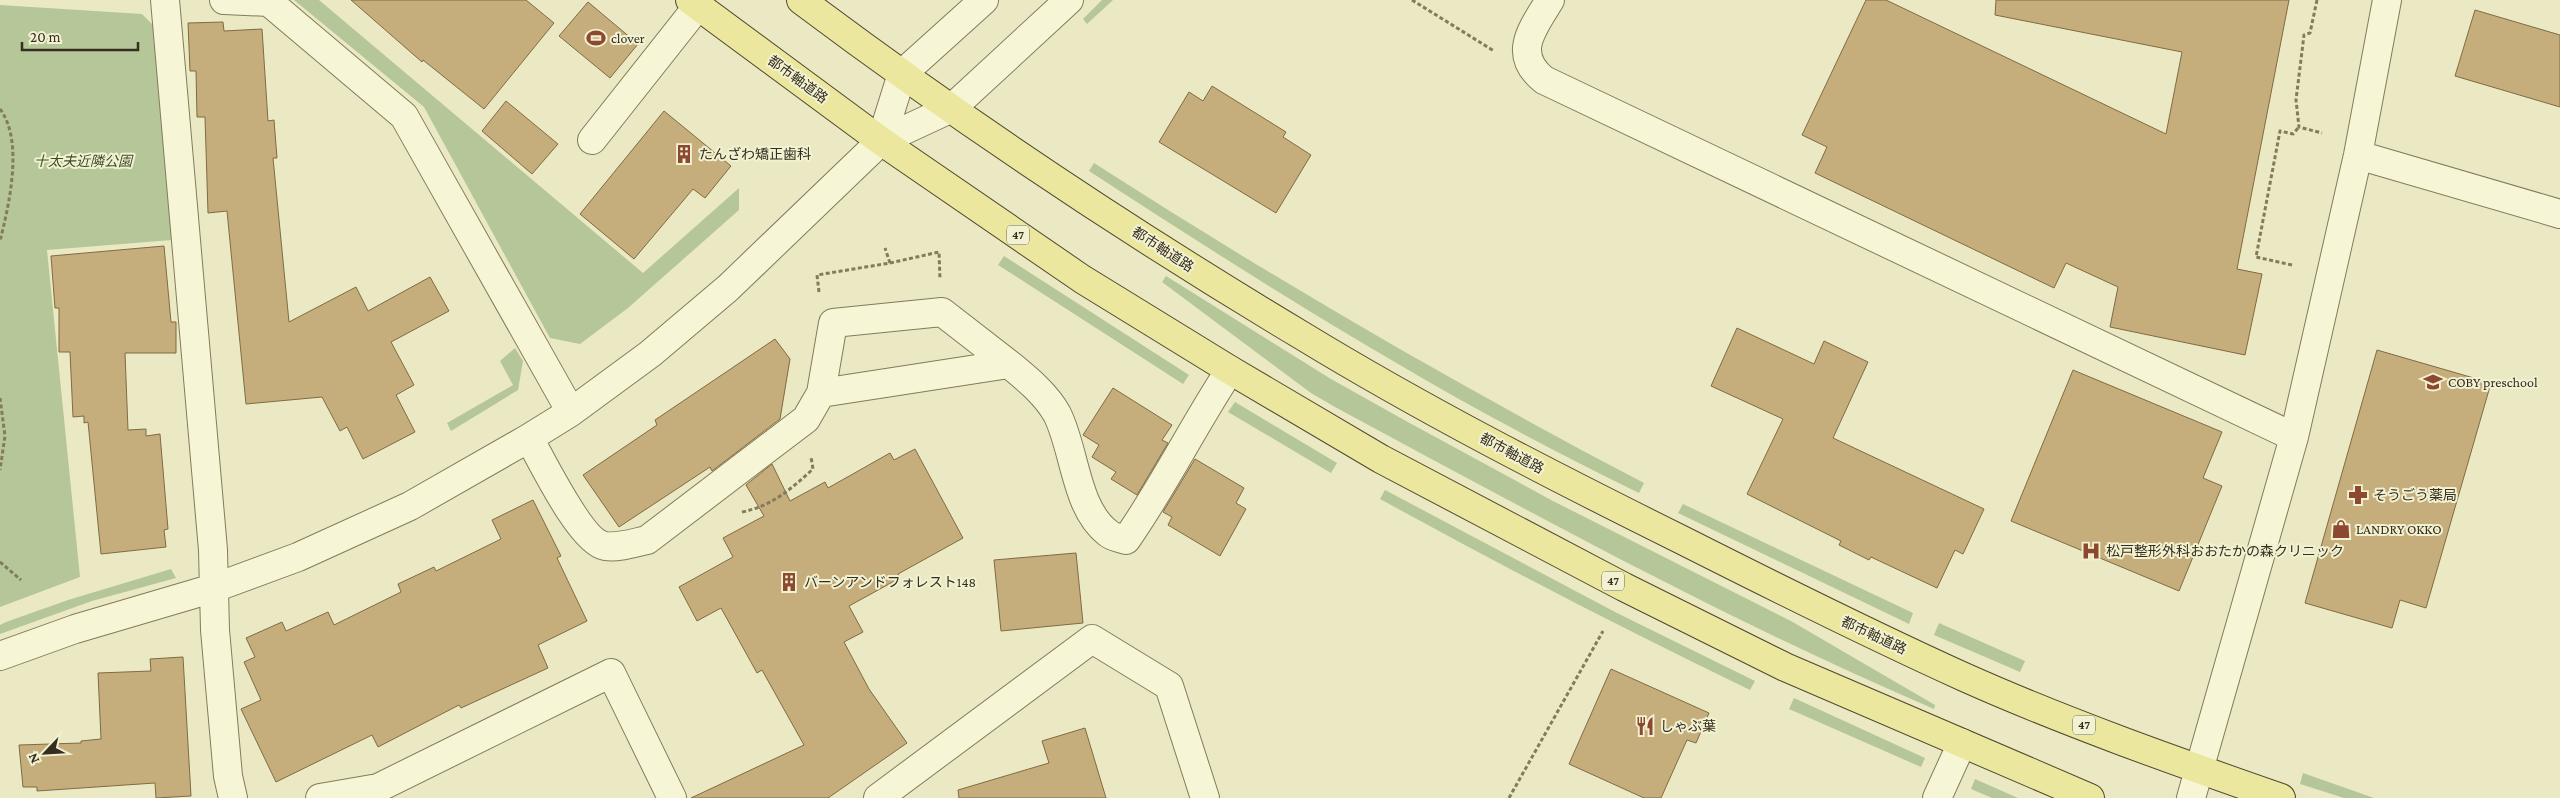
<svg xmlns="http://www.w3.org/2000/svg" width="2560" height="798" font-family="'Crimson Pro','Noto Sans JP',serif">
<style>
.green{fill:#b5c798}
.building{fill:#c5ae7c;stroke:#806b43}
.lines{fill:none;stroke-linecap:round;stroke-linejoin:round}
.minor-casing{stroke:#837b5b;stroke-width:30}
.major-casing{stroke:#51482f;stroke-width:30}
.path{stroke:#837b5b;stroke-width:3;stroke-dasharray:4 2.5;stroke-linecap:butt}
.minor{stroke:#f6f5d6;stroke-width:28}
.major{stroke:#ebe79e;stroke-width:28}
.labels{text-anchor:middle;stroke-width:4;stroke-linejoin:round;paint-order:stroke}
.shield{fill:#f2f1d2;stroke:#6d6854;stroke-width:1}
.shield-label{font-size:12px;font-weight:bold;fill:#342e1e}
.poi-label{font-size:14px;fill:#342e1e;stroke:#f2f1d2;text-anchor:start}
.street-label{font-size:14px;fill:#342e1e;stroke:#f2f1d2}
.park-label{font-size:14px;font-style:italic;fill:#3a4f27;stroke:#f2f1d2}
</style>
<rect width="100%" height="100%" fill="#eae9c3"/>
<path class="green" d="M 294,0 L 319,0 L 643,273 L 739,188 L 739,210 L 628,308 L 580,344 L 550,338 L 424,107 Z
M 1102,0 L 1113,0 L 1087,24 L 1083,19 Z
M 0,5 L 142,14 L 155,27 L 172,240 L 47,250 L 80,577 L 0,607 Z
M 1094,163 C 1273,278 1455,384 1644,483 L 1639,493 C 1448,401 1267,287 1089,171 Z
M 1004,256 L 1189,375 L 1183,384 L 998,265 Z
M 1166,276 L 1331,379 L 1406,421 L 1553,501 L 1791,621 L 1935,705 L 1934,709 C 1728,621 1532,513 1335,407 L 1311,393 L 1162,282 Z
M 515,348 L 523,361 L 518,390 L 451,431 L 447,423 L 513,385 L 500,361 Z
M 1235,402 L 1337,463 L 1331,473 L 1228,412 Z
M 1385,490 L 1617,613 L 1755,681 L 1750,690 C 1625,630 1502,566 1380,499 Z
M 1683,504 L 1913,613 L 1909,624 L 1678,513 Z
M 171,569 L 176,578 L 92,601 L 0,634 L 0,625 L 6,622 L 68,600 Z
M 1939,623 L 2025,661 L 2020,672 L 1934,635 Z
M 1794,698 L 1925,758 L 1921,767 L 1789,709 Z
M 2303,773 L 2374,798 L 2344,798 L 2300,784 Z
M 1975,779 L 2018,798 L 1992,798 L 1971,789 Z"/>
<path class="building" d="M 351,0 L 526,0 L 554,23 L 484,109 L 423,60 L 422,62 Z
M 1866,0 L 1886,0 L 2166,134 L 2182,52 L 1995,15 L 1996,0 L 2289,0 L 2237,269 L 2262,274 L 2245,355 L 2110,327 L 2118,287 L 2066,263 L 2054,288 L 1815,173 L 1827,147 L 1802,135 Z
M 588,2 L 638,44 L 610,78 L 559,36 Z
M 2475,10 L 2560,35 L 2560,107 L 2455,76 Z
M 223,22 L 224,31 L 262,29 L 268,121 L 274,120 L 277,158 L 273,158 L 289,322 L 356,287 L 368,311 L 430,277 L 449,311 L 391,342 L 414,385 L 396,395 L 415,432 L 363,459 L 347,427 L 340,431 L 322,397 L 246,404 L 227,211 L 208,213 L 205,117 L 197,117 L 196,71 L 190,71 L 188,23 Z
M 1212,86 L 1286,132 L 1283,137 L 1311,155 L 1276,213 L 1159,142 L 1189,92 L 1203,101 Z
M 506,101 L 558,144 L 532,174 L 482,131 Z
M 664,111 L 731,166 L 705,198 L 693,189 L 634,259 L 580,214 Z
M 164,246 L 171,322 L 176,322 L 176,353 L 125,353 L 128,430 L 146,429 L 146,436 L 160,434 L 168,529 L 164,530 L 166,547 L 101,554 L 88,422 L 84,423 L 84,416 L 73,417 L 70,352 L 59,352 L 59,308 L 55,308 L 51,256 Z
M 1737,328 L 1814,364 L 1824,341 L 1868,362 L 1833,438 L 1984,509 L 1963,554 L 1955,550 L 1937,588 L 1871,557 L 1869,560 L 1839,545 L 1841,541 L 1747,494 L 1783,419 L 1711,386 Z
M 775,339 L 790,359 L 780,419 L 712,471 L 710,467 L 619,527 L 583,475 L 657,425 L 655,420 Z
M 2377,350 L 2491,383 L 2426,608 L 2400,600 L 2392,628 L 2305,603 Z
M 2073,370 L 2222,432 L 2203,478 L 2222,486 L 2179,591 L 2011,521 Z
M 1113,388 L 1172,425 L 1162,440 L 1168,443 L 1137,495 L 1111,479 L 1116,472 L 1092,457 L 1099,445 L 1083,435 Z
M 915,449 L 963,538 L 898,574 L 900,578 L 849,606 L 863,632 L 844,642 L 869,689 L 907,743 L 828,798 L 691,798 L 804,745 L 762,670 L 757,673 L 721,608 L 697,621 L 679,587 L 733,557 L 723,538 L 764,516 L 746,485 L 772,464 L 790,501 L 825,482 L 828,488 L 890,453 L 894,460 Z
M 1195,459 L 1244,488 L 1236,503 L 1246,509 L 1220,556 L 1168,525 L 1172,517 L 1163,512 Z
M 533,500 L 561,556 L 557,558 L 587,621 L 538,645 L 548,668 L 461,708 L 459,705 L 378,747 L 372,735 L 276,782 L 241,709 L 261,700 L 244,662 L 255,657 L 246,638 L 282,622 L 286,631 L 328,612 L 334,625 L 401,592 L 398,584 L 434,567 L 436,571 L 501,539 L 492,520 Z
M 1076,553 L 1083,623 L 1001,631 L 994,560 Z
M 183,657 L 191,796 L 156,798 L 155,783 L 37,791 L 37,787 L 23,787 L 19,745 L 81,743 L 81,741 L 101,739 L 98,673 L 151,671 L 150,659 Z
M 1611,669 L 1709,713 L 1696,743 L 1687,740 L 1661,798 L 1644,798 L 1569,764 Z
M 1085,728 L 1106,798 L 959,798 L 958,790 L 1049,763 L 1042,741 Z"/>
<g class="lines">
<g class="minor-casing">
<path id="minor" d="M 165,0 L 213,550 L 215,630 L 228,776 L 233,798
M 224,0 L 269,2 L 404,116 L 571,412
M 1550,0 C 1533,28 1511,54 1544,80 L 2294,437
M 592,140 L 698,6
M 881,141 L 902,74 L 984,0
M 2358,155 L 2560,214
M 821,393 L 833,323 L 942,312 L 1009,364
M 529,438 C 542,461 581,542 605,546 C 619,548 633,543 647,540 L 806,419 L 821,393 L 1009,364 C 1026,378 1046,394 1057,414 C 1075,449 1075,508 1108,533 C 1112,537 1120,538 1126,540 C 1164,486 1193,426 1230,370
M 0,656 L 75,629 L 214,588 L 298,557 L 410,506 L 529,438 L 571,412 L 650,354 L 728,288 L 881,141 L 952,108 L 1069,0
M 320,798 L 378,788 L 611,673 L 672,798
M 878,798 L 1092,639 L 1169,686 L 1205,798
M 1937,798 L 1962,743
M 2191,798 L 2294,437 L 2358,155 L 2387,0"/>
</g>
<g class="major-casing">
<path id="major" d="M 690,0 L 881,141 L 1082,279 L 1230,370 L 1381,459 L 1624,587 L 1785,667 L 2090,798
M 801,0 C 961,120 1129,232 1301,335 C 1424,410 1553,476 1682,540 C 1775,587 1869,634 1964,677 C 2067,723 2175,761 2281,798"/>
</g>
<path class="path" d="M 1412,0 L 1494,51
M 2317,0 L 2310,33 L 2304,35 L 2296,100 L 2299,127 L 2322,133
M 0,109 C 24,141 9,205 0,241
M 890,263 L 939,252 L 940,279
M 2292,265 L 2256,257 L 2280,131 L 2293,134 L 2299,127
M 819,292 L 817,275 L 890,263 L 885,248
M 0,398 L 5,436 L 0,470
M 742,512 C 772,506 791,489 813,469 L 811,457
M 0,562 L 21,580
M 1509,798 L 1603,631"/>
<use href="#minor" class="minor"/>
<use href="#major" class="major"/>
</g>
<defs>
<g id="stadium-bare" transform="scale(1.5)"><path d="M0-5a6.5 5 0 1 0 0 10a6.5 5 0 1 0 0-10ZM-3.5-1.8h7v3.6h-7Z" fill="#8d4830" stroke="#f2f1d2" stroke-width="2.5" paint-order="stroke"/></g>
<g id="building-bare" transform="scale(1.5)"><path d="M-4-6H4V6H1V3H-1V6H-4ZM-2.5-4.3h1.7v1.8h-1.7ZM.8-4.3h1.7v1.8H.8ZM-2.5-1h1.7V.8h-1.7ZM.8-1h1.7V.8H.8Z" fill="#8d4830" stroke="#f2f1d2" stroke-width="2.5" paint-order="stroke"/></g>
<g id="school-bare" transform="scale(1.5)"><path d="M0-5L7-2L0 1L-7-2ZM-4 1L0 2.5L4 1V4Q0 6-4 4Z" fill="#8d4830" stroke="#f2f1d2" stroke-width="2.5" paint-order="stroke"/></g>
<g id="pharmacy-bare" transform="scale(1.5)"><path d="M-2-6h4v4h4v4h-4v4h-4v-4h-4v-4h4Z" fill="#8d4830" stroke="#f2f1d2" stroke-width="2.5" paint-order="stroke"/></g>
<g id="shop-bare" transform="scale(1.5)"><path d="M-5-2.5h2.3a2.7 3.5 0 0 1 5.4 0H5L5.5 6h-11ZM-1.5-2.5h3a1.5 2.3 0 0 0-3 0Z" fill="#8d4830" stroke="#f2f1d2" stroke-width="2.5" paint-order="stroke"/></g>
<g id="hospital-bare" transform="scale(1.5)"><path d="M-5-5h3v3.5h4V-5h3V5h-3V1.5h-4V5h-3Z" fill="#8d4830" stroke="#f2f1d2" stroke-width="2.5" paint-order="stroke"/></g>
<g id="restaurant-bare" transform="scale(1.5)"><path d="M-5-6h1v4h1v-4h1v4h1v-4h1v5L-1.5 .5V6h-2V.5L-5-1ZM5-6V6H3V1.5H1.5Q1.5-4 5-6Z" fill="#8d4830" stroke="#f2f1d2" stroke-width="2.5" paint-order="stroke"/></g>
</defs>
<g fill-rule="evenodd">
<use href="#stadium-bare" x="596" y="38"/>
<use href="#building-bare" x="684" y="154"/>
<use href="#school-bare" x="2433" y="382"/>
<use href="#pharmacy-bare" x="2358" y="495"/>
<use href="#shop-bare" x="2341" y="529"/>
<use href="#hospital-bare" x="2091" y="551"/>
<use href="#building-bare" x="789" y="582"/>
<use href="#restaurant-bare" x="1645" y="726"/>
</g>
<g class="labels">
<g class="shield">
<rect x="1007" y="225.5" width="22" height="19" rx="4"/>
<rect x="1602" y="571.5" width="22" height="19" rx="4"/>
<rect x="2073" y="715.5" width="22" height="19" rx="4"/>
</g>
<g class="shield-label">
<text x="1018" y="239">47</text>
<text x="1613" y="585">47</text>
<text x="2084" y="729">47</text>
</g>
<g class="poi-label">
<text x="611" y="43">clover</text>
<text x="699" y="159">たんざわ矯正歯科</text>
<text x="2448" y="387">COBY preschool</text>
<text x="2373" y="500">そうごう薬局</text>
<text x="2356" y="534">LANDRY OKKO</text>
<text x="2106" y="556">松戸整形外科おおたかの森クリニック</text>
<text x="804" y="587">バーンアンドフォレスト148</text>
<text x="1660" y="731">しゃぶ葉</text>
</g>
<g class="street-label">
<text transform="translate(798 79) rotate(36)" y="5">都市軸道路</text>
<text transform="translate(1163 249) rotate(33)" y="5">都市軸道路</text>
<text transform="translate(1512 453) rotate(28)" y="5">都市軸道路</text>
<text transform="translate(1874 635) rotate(25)" y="5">都市軸道路</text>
</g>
<g class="park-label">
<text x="83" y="166">十太夫近隣公園</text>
</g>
</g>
<g transform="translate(45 753) rotate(245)" stroke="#f2f1d2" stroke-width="4" paint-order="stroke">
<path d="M0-4L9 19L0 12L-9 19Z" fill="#342e1e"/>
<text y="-8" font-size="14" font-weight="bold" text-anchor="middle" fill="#342e1e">N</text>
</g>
<path d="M22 42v8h116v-8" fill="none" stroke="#342e1e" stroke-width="2.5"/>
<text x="30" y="42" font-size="15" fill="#342e1e" stroke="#f2f1d2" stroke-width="4" paint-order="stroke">20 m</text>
</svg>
